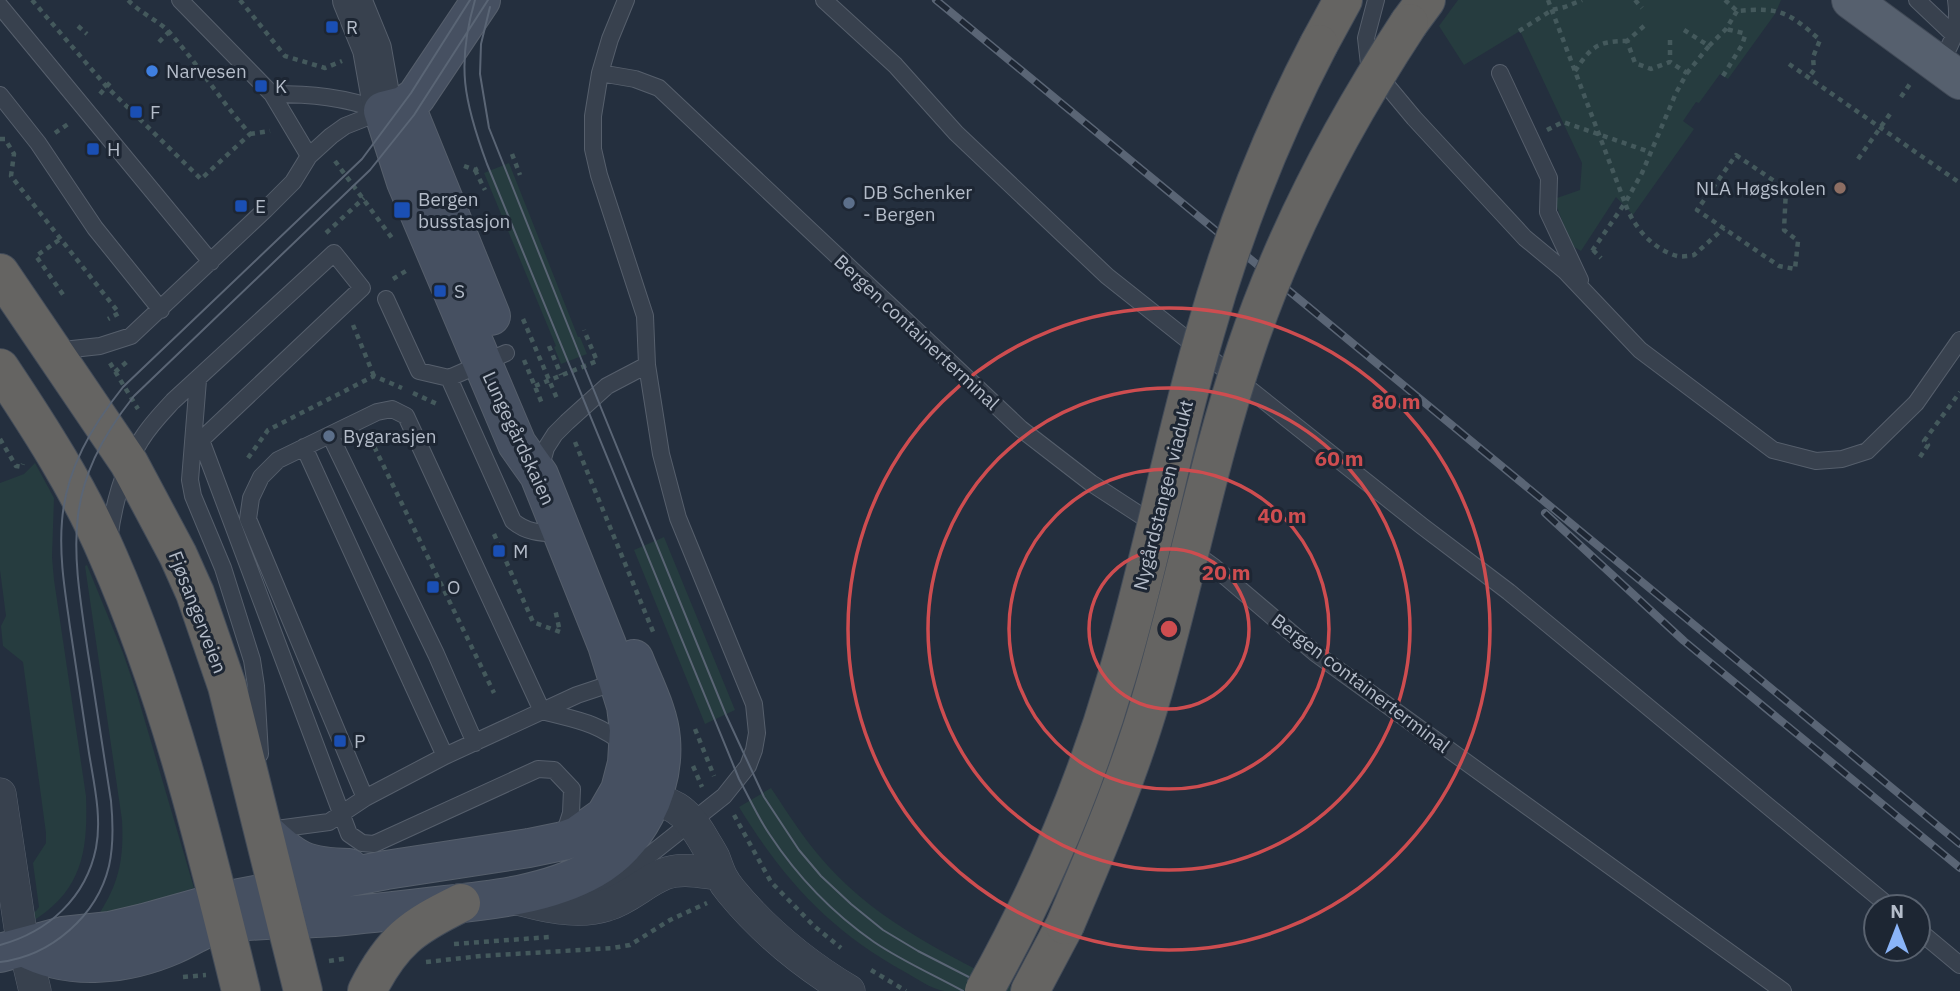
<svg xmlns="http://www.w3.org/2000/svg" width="1960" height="991" font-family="'IBM Plex Sans',sans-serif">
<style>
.green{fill:#263c3f}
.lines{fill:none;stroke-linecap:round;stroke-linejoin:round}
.service-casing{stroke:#565f6c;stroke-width:18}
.minor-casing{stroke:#565f6c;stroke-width:33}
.tertiary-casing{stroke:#565f6c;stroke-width:40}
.secondary-casing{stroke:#565f6c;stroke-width:40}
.primary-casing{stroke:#414a57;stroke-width:40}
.trunk-casing{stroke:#434c59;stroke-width:40}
.path{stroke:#44595c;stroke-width:4.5;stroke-dasharray:5 5;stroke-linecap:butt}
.service{stroke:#38414e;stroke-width:16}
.minor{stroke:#38414e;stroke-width:32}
.tertiary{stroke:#38414e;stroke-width:38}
.secondary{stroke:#465061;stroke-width:38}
.primary{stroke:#56606e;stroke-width:38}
.trunk{stroke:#656462;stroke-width:38}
.tram{stroke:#5a6575;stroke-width:2}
.rail-casing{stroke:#5a6575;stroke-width:8}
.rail{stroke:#1d2633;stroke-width:5;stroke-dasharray:16;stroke-linecap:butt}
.trunk-bridge-casing{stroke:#434c59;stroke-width:40;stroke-linecap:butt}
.trunk-bridge{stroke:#656462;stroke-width:38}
.ring{fill:none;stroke:#ce4d50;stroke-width:3.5}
.transit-dot{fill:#1a4fb4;stroke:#1d2633;stroke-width:2.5}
.shop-dot{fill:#3f7fe0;stroke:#1d2633;stroke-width:2.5}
.education-dot{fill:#8d6e63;stroke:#1d2633;stroke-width:2.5}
.service-dot{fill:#5c6f8a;stroke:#1d2633;stroke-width:2.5}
.labels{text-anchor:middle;stroke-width:6;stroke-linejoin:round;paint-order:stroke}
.poi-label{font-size:19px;fill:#b4bcc9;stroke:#1d2633;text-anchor:start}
.street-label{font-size:19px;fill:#b4bcc9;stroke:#1d2633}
.centre{fill:#ce4d50;stroke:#1d2633;stroke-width:3.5}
.ring-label{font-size:21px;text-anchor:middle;font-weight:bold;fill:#ce4d50;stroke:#1d2633;stroke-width:6;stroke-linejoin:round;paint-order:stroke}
</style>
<rect width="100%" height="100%" fill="#242f3e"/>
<path class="green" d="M 1458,0 L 1781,0 L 1775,14 L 1728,79 L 1720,74 L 1699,103 L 1696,102 L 1683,121 L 1694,129 L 1633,215 L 1616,197 L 1581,251 L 1571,245 L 1554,199 L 1580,190 L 1582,163 L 1520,31 L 1464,65 L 1439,26 Z
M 509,163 L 578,337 L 580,337 L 587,354 L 561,364 L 554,347 L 556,346 L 484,173 Z
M 35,463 L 54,498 L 52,557 L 54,580 L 86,796 C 88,853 82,891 30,923 L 28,915 L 36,911 L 39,907 L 33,863 L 46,843 L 46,833 L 23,662 L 3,646 L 1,626 L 6,616 L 0,570 L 0,483 L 24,474 Z
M 664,537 L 735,710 L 705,724 L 634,550 Z
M 87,565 L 123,653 L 137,694 L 194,888 L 96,919 C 119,884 124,861 122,820 L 85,566 Z
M 771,788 C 789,815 806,842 828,866 C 881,924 950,956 1019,991 C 995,991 968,991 944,991 C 931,989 916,978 905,972 C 830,931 783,879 739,807 Z"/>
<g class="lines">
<g class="service-casing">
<path id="service" d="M 180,0 L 272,94 L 309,156
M 824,0 L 895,65 L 956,133 L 1107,276 L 1422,526 L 1509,592 L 1890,907
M 1376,0 L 1366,38 L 1369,64 L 1414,118 L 1525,238 L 1565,271 L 1640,350 L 1773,450 L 1816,461 L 1842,459 L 1867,451 L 1916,403 L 1960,340
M 1917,0 L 1955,36
M 0,6 L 211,262
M 1939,64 C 1953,43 1960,26 1956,0
M 600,73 L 635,79 L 659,88 L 1021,429 L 1091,483 L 1157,526
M 1500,73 L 1549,178 L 1548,212 L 1580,280
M 272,94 C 311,94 345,97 382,111
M 0,95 L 38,143 L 95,228 L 161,310
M 386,299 L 419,371 L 449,378 L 506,353
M 54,351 L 100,346 L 131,336 L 265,210 L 293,182 L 309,156 L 331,136 L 345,126 L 383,111
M 449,378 L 513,521 C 527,533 542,533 560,534
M 198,380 L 190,480 L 193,496 L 223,568 L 252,660 L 256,686 L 260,754
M 330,435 L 436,654 L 475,743
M 304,447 L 445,756
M 540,469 L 546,448 L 555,434 L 567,422 L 607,386 L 647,365
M 109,540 C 113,507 123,468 141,440 C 150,425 161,414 173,401 L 334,253 L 362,288 L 201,440 L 349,834 L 362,843 L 374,844 L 538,769 L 554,770 L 572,789 L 571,813 L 563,838
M 1189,549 L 1214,567 L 1315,653 L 1783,991
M 542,711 C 576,720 598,722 626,746
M 365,798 L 248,519 L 251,498 L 261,477 L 278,460 L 377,412 L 392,409 L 406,416 L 542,711
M 269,830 L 329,822 L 365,798 L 445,756 L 577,695 L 619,681
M 580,899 L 622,877 L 724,796 L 748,766 L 754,750 L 757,733 L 754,704 L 678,518 L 661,454 L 647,365 L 645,316 L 599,175 L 593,149 L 593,116 L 600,73 L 610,39 L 626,0
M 1918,930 L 1960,965"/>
</g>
<g class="minor-casing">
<path id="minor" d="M 630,793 C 668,803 682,803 703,839 C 707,846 711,852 714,858 C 719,872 721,879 731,891 C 764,931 804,964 849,991
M 0,794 L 20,927 L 35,991
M 510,897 C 540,905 576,915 607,905 C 628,899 644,882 664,874 C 681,867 701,872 718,874"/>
</g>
<g class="tertiary-casing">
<path id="tertiary" d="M 352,0 L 372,49 L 383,111"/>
</g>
<g class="secondary-casing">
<path id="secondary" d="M 403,106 L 411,119 L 491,316
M 264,831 C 295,861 305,867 349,868
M 24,947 C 70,972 127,965 173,945 C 191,937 207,925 227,923 C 266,918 305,920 344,916 C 377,913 411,909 444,905 C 493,900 549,894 593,869 C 637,844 665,790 661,739 C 659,712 644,685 634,659
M 0,953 L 63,936 L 110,931 L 144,923 L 219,902 L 386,870 L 529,848 L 563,841 L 577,836 L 605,816 L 620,790 L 627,763 L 629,730 L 626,706 L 607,645 L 539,475 L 517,444 L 406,182 L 383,111 L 403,106 L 416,97 L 481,0"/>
</g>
<g class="primary-casing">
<path id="primary" d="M 1851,0 L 1960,80"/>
</g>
<g class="trunk-casing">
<path id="trunk" d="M 1409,23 L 1426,0
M 1319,44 L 1343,0
M 0,273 L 129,463 L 178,555 L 195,593 L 227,686 L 303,991
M 0,368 C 40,428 80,490 108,556 C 169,695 205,844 241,991
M 367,991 C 392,941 412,927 461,903
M 1030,991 L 1065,925"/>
</g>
<path class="path" d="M 32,0 L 106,86 L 201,179 L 250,134 C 222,102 199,66 171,34 C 160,21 141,14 128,0
M 240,0 L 285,56 L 325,68 L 342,61
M 1548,0 L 1625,203 L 1590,254
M 1635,0 L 1642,8
M 1725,0 L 1737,11 C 1781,7 1788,12 1820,40 L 1813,57 L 1814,70 L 1809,77
M 78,26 L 87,34
M 1644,26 L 1627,41 L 1635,63 L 1651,69 L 1670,62 L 1687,73 L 1676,93 L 1642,173 L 1625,203 C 1633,226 1652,249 1677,256 C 1681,257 1689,256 1694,255 L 1724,228
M 1684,30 L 1709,46 L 1687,73
M 1519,31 L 1552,10 L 1565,7 L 1582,0
M 1670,40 L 1670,62
M 159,42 L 171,30
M 1709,46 L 1726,29 L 1737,11
M 1789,64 L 1960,183
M 1575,71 C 1591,47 1597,41 1627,41
M 1723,76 L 1742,45 L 1745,36 L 1743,33 L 1726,29
M 100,94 L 113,79
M 1901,97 L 1912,81
M 1547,130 L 1563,122 L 1650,152
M 55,133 L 71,122
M 250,134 L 270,131
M 0,139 L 5,139 L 14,154 L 11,176 L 119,313 L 108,319
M 512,154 L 520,175
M 1736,155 L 1786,189 L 1784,230 L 1798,241 L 1795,269 L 1779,266 L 1697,210 Z
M 1858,159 L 1890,114
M 335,161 L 392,238
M 464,166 L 475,170 L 479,168
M 475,170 L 485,190
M 326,233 L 364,198
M 59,240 L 36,256 L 64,296
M 1593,250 L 1601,258
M 393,279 L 409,269
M 523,319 L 558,401
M 353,325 L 374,376
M 549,346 L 561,375
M 524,360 L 543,406
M 110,363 L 138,409
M 115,372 L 130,359
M 535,386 L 597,361 L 584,330
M 413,393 L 437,404
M 370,438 L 494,693
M 0,439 L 16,466 L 22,467 L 23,464
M 575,442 L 654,634
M 1920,457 L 1928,445 L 1924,441 L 1960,392
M 248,458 L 268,430 L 374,376 L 402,388
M 494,534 L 533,622 L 560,632 L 555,609
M 695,729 L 714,776
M 693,766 L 702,787
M 734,815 L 771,882 L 814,926 L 841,948
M 454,944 L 550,937
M 329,961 L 348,958
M 426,962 L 481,956 L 613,948 L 630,945 L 670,920 L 707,903
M 871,970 L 906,991
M 183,977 L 206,975"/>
<use href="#service" class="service"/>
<use href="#minor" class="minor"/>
<use href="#tertiary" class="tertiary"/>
<use href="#secondary" class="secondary"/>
<use href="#primary" class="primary"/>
<use href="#trunk" class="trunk"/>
<path class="tram" d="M 475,0 C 456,65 464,102 487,164 L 739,779 C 749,797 758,818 770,835 C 797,876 834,914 874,942 C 902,961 934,975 963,991
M 490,7 L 481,44 L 480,74 L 489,128 L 584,366 L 726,715 L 764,797 L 799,850 L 821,876 L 851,904 L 883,930 L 918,951 L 996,991
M 0,945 C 48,932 86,898 96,848 C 102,817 94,784 89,753 C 83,711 76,669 70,627 C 65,591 59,557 62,521 C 66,469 92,426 123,387 L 362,159 L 411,93 L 470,0
M 0,962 C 51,956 97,916 109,866 C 114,844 113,822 111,801 C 103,751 96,702 88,653 C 72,545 61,488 134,396 L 370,170 L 414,115 L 488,0"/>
<g class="rail-casing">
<path id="rail" d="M 936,0 L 1960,844
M 1545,513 L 1684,641 L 1960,868"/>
</g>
<use href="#rail" class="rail"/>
<g class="trunk-bridge-casing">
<path id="trunk-bridge" d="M 1065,925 C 1098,848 1130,772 1153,692 C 1186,578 1208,461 1246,349 C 1285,233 1342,125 1409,23
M 984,991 C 1040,891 1085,786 1117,676 C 1151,562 1172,446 1205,333 C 1233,233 1271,136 1319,44"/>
</g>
<use href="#trunk-bridge" class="trunk-bridge"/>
</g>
<g class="ring">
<circle cx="1169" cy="629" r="80"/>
<circle cx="1169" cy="629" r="160"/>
<circle cx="1169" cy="629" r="241"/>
<circle cx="1169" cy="629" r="321"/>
</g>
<g class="transit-dot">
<rect x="325" y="20" width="14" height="14" rx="3.5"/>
<rect x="254" y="79" width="14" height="14" rx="3.5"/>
<rect x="129" y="105" width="14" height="14" rx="3.5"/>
<rect x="86" y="142" width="14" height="14" rx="3.5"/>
<rect x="234" y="199" width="14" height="14" rx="3.5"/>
<rect x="393" y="201" width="18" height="18" rx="3.5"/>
<rect x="433" y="284" width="14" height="14" rx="3.5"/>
<rect x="492" y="544" width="14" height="14" rx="3.5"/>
<rect x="426" y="580" width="14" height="14" rx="3.5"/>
<rect x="333" y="734" width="14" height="14" rx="3.5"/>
</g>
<circle class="shop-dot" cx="152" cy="71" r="7"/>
<circle class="education-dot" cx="1840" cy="188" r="7"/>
<g class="service-dot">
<circle cx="849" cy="203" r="7"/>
<circle cx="329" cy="436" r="7"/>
</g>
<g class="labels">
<g class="poi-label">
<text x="346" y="34">R</text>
<text x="166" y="78">Narvesen</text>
<text x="275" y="93">K</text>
<text x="150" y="119">F</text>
<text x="107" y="156">H</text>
<text x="1826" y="195" text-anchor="end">NLA Høgskolen</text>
<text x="863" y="199">DB Schenker<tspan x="863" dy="22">- Bergen</tspan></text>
<text x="418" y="206">Bergen<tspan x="418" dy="22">busstasjon</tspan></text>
<text x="255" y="213">E</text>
<text x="454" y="298">S</text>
<text x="343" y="443">Bygarasjen</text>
<text x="513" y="558">M</text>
<text x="447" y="594">O</text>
<text x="354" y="748">P</text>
</g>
<g class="street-label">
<text transform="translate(917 332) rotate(43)" y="7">Bergen containerterminal</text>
<text transform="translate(519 438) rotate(65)" y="7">Lungegårdskaien</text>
<text transform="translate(1163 495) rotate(-76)" y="7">Nygårdstangen viadukt</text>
<text transform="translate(198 612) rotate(69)" y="7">Fjøsangerveien</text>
<text transform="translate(1361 683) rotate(37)" y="7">Bergen containerterminal</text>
</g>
</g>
<circle cx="1169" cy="629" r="10" class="centre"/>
<g class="ring-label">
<text x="1396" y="409">80 m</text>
<text x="1339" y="466">60 m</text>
<text x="1282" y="523">40 m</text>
<text x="1226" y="580">20 m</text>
</g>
<g transform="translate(1897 928)"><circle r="33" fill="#1d2633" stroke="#59626f" stroke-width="2"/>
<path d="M0-5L12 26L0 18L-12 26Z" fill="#8ab4f8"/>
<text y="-10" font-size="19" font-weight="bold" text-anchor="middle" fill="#b4bcc9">N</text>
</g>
</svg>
